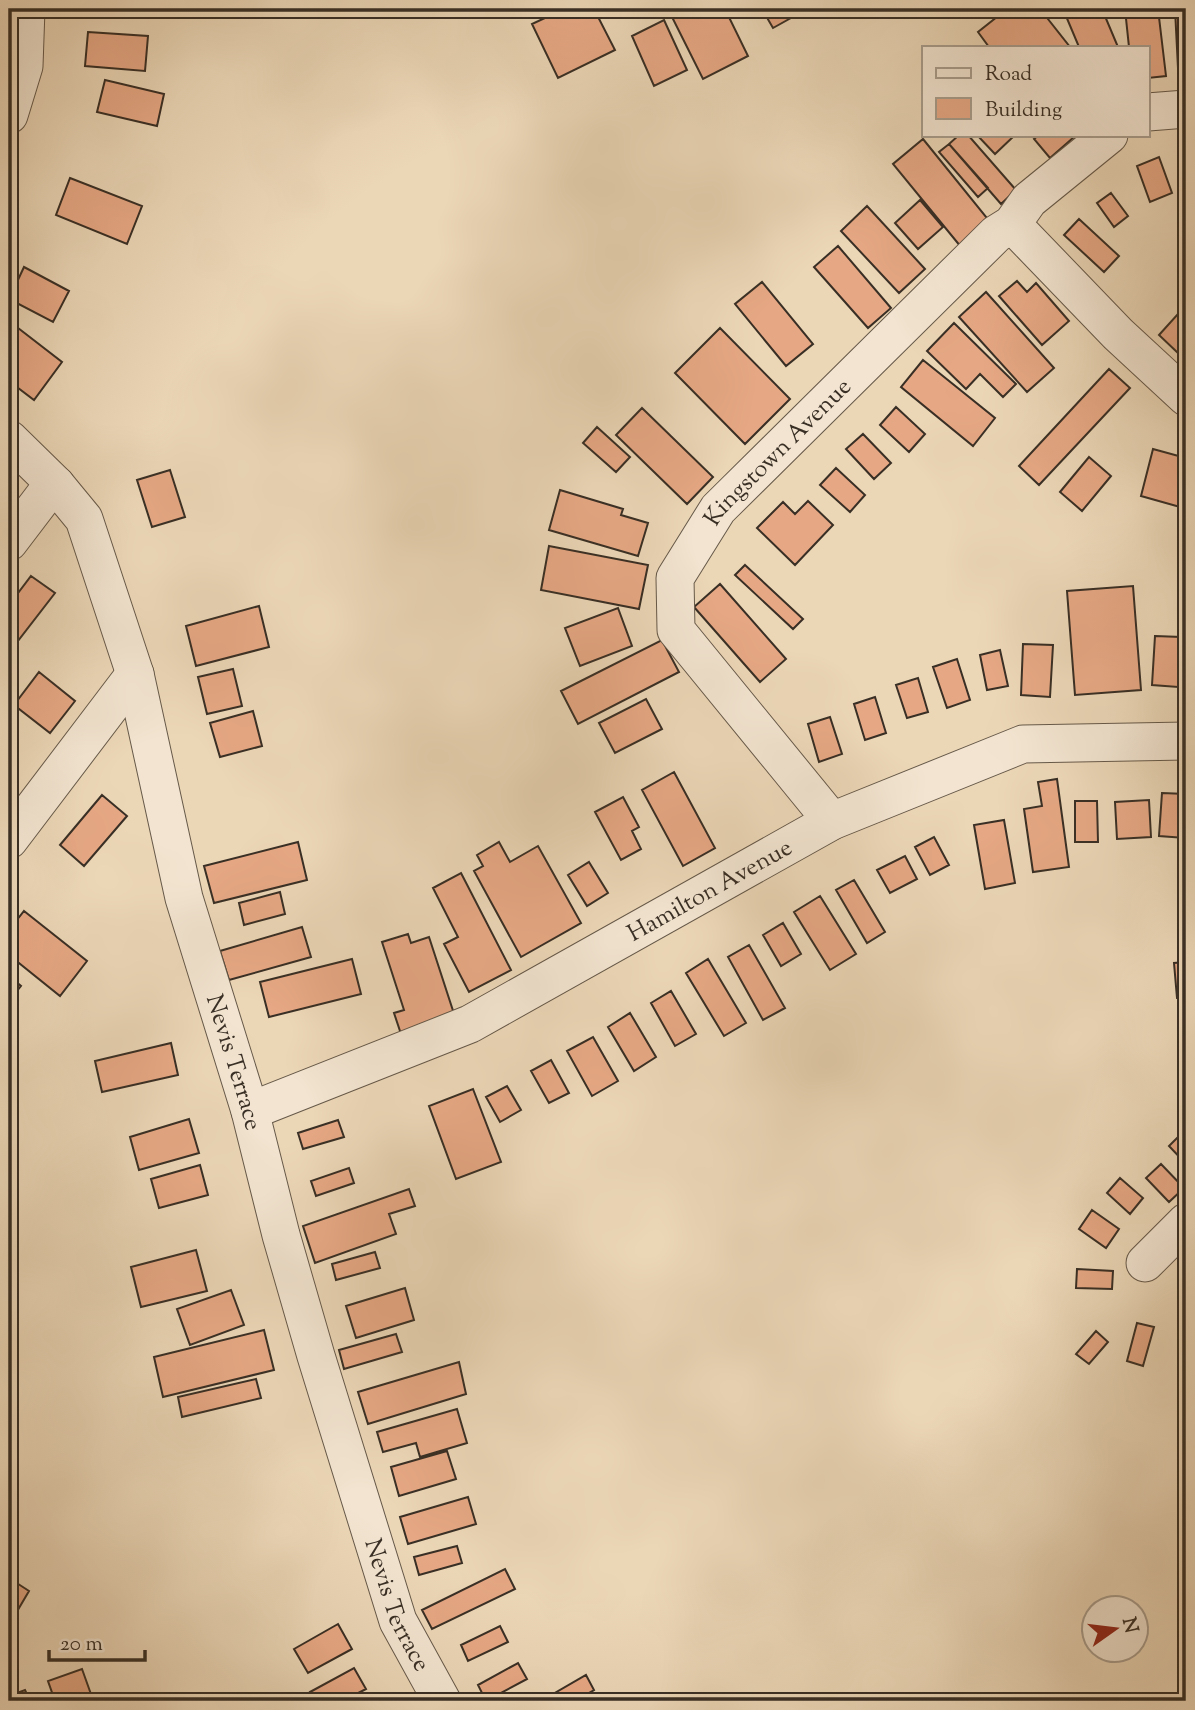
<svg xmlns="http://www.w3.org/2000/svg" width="1195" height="1710" font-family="'Sorts Mill Goudy',serif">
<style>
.building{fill:#e6a884;stroke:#392f25;stroke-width:2}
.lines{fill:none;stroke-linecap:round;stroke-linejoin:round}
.street-casing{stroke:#665949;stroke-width:39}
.street{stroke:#f2e4d0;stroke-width:37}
.labels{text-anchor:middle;stroke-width:5;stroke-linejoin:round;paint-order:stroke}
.street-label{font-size:24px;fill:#392f25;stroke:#f2e4d0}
</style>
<rect width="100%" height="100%" fill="#ebd6b6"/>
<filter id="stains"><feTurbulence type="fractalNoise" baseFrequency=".00286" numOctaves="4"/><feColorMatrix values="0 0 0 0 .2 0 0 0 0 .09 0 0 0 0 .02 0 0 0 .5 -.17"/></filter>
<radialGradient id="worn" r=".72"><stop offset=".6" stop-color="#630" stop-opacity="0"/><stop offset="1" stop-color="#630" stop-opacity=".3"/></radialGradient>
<path class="building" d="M 84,9 L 137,9 L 137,11 L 85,17 Z
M 564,9 L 594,9 L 615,50 L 558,78 L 532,24 Z
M 668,9 L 725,9 L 748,56 L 703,79 Z
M 762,9 L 807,9 L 773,28 Z
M 1007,9 L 1040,9 L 1070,47 L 989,47 L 978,32 Z
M 1063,9 L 1102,9 L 1118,47 L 1079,47 Z
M 1125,9 L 1158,9 L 1166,76 L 1148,78 L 1148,47 L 1129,47 Z
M 1175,9 L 1186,9 L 1186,67 L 1178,68 Z
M 664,20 L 687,70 L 654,86 L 632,36 Z
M 88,32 L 148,36 L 145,71 L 85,66 Z
M 105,80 L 164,94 L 157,126 L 97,112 Z
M 959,135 L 968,135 L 1016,190 L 1001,204 L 949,144 Z
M 977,135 L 1015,135 L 995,154 Z
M 1039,135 L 1072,135 L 1074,137 L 1050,158 L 1034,139 Z
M 923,139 L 991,223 L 961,247 L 893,164 Z
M 949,144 L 988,188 L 978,197 L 939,152 Z
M 1159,157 L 1172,193 L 1150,202 L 1137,166 Z
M 70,178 L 142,206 L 127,244 L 56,215 Z
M 1111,193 L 1128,216 L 1114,227 L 1097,203 Z
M 920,200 L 943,227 L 918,249 L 895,223 Z
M 867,206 L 925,269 L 899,293 L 841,231 Z
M 1079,219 L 1119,256 L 1104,272 L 1064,235 Z
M 838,246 L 891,308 L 868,328 L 814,267 Z
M 24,267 L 69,291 L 53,322 L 9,299 Z
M 1017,281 L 1027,292 L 1036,283 L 1069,321 L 1042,345 L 999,296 Z
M 762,282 L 813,344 L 786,366 L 735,304 Z
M 986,292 L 1054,368 L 1027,392 L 959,317 Z
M 1186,305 L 1186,345 L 1179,354 L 1159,335 Z
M 9,321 L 62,362 L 34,400 L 9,381 Z
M 954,323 L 1016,384 L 1003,397 L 980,374 L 966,389 L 927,351 Z
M 720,328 L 790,399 L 745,444 L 675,373 Z
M 923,360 L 995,418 L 973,446 L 901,387 Z
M 1109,369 L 1130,388 L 1039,485 L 1019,466 Z
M 896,407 L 925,434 L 909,452 L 880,425 Z
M 642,408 L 713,477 L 687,504 L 616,435 Z
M 597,427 L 630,457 L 616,472 L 583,443 Z
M 863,434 L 891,463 L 874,479 L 846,449 Z
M 1153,449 L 1186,458 L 1186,482 L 1180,507 L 1141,496 Z
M 1089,457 L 1111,476 L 1082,511 L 1060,492 Z
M 836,468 L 865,495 L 850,512 L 820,485 Z
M 170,470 L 185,517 L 152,527 L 137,480 Z
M 560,490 L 623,509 L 621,515 L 648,523 L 638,556 L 549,530 Z
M 808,501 L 833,525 L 795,565 L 757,528 L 783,502 L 795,514 Z
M 549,546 L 648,565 L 639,609 L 541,590 Z
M 745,565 L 803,619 L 793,629 L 735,575 Z
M 31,576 L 55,593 L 14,646 L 9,642 L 9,605 Z
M 720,584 L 786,659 L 760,682 L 694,607 Z
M 1133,586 L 1141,690 L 1075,695 L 1067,591 Z
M 259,606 L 269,647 L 196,666 L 186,626 Z
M 618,608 L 632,646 L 580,666 L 565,628 Z
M 1155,636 L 1181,637 L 1178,687 L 1152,685 Z
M 662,640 L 679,672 L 578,724 L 561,691 Z
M 1023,644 L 1053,645 L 1050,697 L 1021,695 Z
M 1000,650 L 1008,686 L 987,690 L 980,655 Z
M 957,659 L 970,700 L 947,708 L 933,667 Z
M 233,669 L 242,706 L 207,714 L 198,677 Z
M 39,672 L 75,701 L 50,733 L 14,705 Z
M 918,678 L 928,712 L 907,718 L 896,685 Z
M 875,697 L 886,733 L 865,740 L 854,704 Z
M 646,699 L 662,729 L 615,753 L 599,723 Z
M 253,711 L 262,746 L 220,757 L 210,723 Z
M 830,717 L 842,754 L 819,762 L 808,724 Z
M 674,772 L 715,848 L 683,866 L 642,790 Z
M 1057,779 L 1069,867 L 1033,872 L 1024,809 L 1042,806 L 1038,782 Z
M 1162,793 L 1186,794 L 1185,838 L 1159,836 Z
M 102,795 L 127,816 L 84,866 L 60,845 Z
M 623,797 L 639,827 L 632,831 L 641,849 L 621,860 L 595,812 Z
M 1149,800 L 1151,837 L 1117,839 L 1115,802 Z
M 1075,801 L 1097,801 L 1098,842 L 1075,842 Z
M 1004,820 L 1015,883 L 985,889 L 974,825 Z
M 934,837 L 949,865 L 930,875 L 915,847 Z
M 298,842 L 307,880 L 214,903 L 204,866 Z
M 499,842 L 510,862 L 538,846 L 581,923 L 521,957 L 474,871 L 483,866 L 477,855 Z
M 905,856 L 917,879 L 890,893 L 877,870 Z
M 589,862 L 608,893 L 587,906 L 568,875 Z
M 461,873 L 511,970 L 469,992 L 444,944 L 458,937 L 433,888 Z
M 854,880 L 885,932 L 867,943 L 836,890 Z
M 280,892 L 285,914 L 244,925 L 239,903 Z
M 820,896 L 856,954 L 830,970 L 794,912 Z
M 24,911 L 87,961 L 60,996 L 9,955 L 9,930 Z
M 783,923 L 801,954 L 781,966 L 763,935 Z
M 302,927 L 311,957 L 229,980 L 220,951 Z
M 408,934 L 411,943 L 429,937 L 458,1026 L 404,1043 L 394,1013 L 404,1010 L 382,942 Z
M 749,945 L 785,1008 L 763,1020 L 728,957 Z
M 352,959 L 361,994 L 269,1017 L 260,982 Z
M 708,959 L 746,1023 L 724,1036 L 686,973 Z
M 1186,962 L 1186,997 L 1177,998 L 1174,963 Z
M 9,976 L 21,986 L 9,1001 Z
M 671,991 L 696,1034 L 675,1046 L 651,1003 Z
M 630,1013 L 656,1057 L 634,1071 L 608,1027 Z
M 593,1037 L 618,1081 L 592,1096 L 567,1051 Z
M 171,1043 L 178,1075 L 102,1092 L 95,1061 Z
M 551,1060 L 569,1093 L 549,1103 L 531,1071 Z
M 507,1086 L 521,1110 L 500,1122 L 486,1097 Z
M 473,1089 L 501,1162 L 456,1179 L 429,1106 Z
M 189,1119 L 199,1153 L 139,1170 L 130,1137 Z
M 338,1120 L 344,1137 L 303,1149 L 298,1133 Z
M 1184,1131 L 1186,1134 L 1186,1164 L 1169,1146 Z
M 1161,1164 L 1184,1188 L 1169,1202 L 1146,1178 Z
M 200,1165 L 208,1195 L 159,1208 L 151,1179 Z
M 349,1168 L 354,1183 L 316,1196 L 311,1181 Z
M 1120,1178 L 1143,1198 L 1130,1214 L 1107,1193 Z
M 409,1189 L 415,1206 L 389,1214 L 396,1234 L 315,1263 L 303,1226 Z
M 1092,1210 L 1119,1229 L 1106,1248 L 1079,1229 Z
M 196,1250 L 207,1291 L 141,1307 L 131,1267 Z
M 375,1252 L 380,1268 L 336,1280 L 332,1264 Z
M 1077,1269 L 1113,1271 L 1112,1289 L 1076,1288 Z
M 405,1288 L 414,1320 L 356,1338 L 346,1306 Z
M 231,1290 L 244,1325 L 190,1345 L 177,1309 Z
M 1137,1323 L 1154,1327 L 1143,1366 L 1127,1361 Z
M 264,1330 L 274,1370 L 163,1397 L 154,1357 Z
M 1096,1331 L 1108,1342 L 1089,1364 L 1076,1354 Z
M 396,1334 L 402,1352 L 344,1369 L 339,1350 Z
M 459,1362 L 466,1394 L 368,1424 L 358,1392 Z
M 256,1379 L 261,1398 L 182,1417 L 178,1397 Z
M 457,1409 L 467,1443 L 420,1457 L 416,1443 L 383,1452 L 377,1432 Z
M 447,1451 L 456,1479 L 399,1496 L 391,1467 Z
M 468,1497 L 476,1524 L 408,1544 L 400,1517 Z
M 457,1546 L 462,1563 L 419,1575 L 414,1557 Z
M 505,1569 L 515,1589 L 432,1629 L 422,1610 Z
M 9,1578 L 29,1591 L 9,1625 Z
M 338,1624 L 352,1649 L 308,1673 L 294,1649 Z
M 500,1626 L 508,1642 L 468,1661 L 461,1645 Z
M 518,1663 L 527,1679 L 486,1701 L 478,1685 Z
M 354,1668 L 366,1689 L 343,1701 L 315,1701 L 310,1692 Z
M 82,1669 L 92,1697 L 80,1701 L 55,1701 L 48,1681 Z
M 586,1675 L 594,1690 L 575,1701 L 541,1701 Z
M 25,1690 L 30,1701 L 9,1701 L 9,1696 Z"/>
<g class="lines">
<g class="street-casing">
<g id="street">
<path d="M 1148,112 L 1186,109"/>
<path d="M 9,115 L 24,66 L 26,9"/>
<path d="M 1012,224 L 1118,334 L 1186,397"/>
<path id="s1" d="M 9,439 L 56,485 L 84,519 L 135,674 L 184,898 L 250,1111 L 281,1235 L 316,1356 L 398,1621 L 442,1701"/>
<path d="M 9,542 L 44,496 L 56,485"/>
<path id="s2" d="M 832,821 L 676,630 L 675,578 L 718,509 L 996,234 L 1012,224 L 1029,200 L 1109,135"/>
<path d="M 9,840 L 135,674"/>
<path id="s3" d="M 250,1111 L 470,1024 L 832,821 L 1023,744 L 1186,741"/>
<path d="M 1145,1263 L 1186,1222"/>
</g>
</g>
<use href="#street" class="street"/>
</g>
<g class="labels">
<g class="street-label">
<text dy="8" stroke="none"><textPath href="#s2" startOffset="462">Kingstown Avenue</textPath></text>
<text dy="8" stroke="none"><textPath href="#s3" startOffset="511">Hamilton Avenue</textPath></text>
<text dy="8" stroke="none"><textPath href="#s1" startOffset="674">Nevis Terrace</textPath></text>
<text dy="8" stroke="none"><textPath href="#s1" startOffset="1241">Nevis Terrace</textPath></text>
</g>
</g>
<rect width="1195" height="1710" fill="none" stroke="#ebd6b6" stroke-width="35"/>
<rect x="10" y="10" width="1174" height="1689" fill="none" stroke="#392f25" stroke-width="3.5"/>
<rect x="18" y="18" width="1160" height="1675" fill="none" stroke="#392f25" stroke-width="2"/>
<rect x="922" y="46" width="228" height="91" fill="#f2e4d0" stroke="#a89c8c" stroke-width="2"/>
<rect x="936" y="68" width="35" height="10" fill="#f2e4d0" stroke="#a89c8c" stroke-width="2"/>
<text x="985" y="80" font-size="21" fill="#392f25">Road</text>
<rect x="936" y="98" width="35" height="21" fill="#e6a884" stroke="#a89c8c" stroke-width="2"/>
<text x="985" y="116" font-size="21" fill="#392f25">Building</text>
<g transform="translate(1115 1629) rotate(76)"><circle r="33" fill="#f2e4d0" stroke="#a89c8c" stroke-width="2"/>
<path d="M0-5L12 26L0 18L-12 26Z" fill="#8f2418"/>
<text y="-10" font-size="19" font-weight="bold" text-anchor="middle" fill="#392f25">N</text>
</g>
<path d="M49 1650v10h96v-10" fill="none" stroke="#392f25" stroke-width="3.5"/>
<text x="60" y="1650" font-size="21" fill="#392f25" stroke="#f2e4d0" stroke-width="5" paint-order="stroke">20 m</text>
<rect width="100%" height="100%" filter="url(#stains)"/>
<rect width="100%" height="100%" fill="url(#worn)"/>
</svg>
